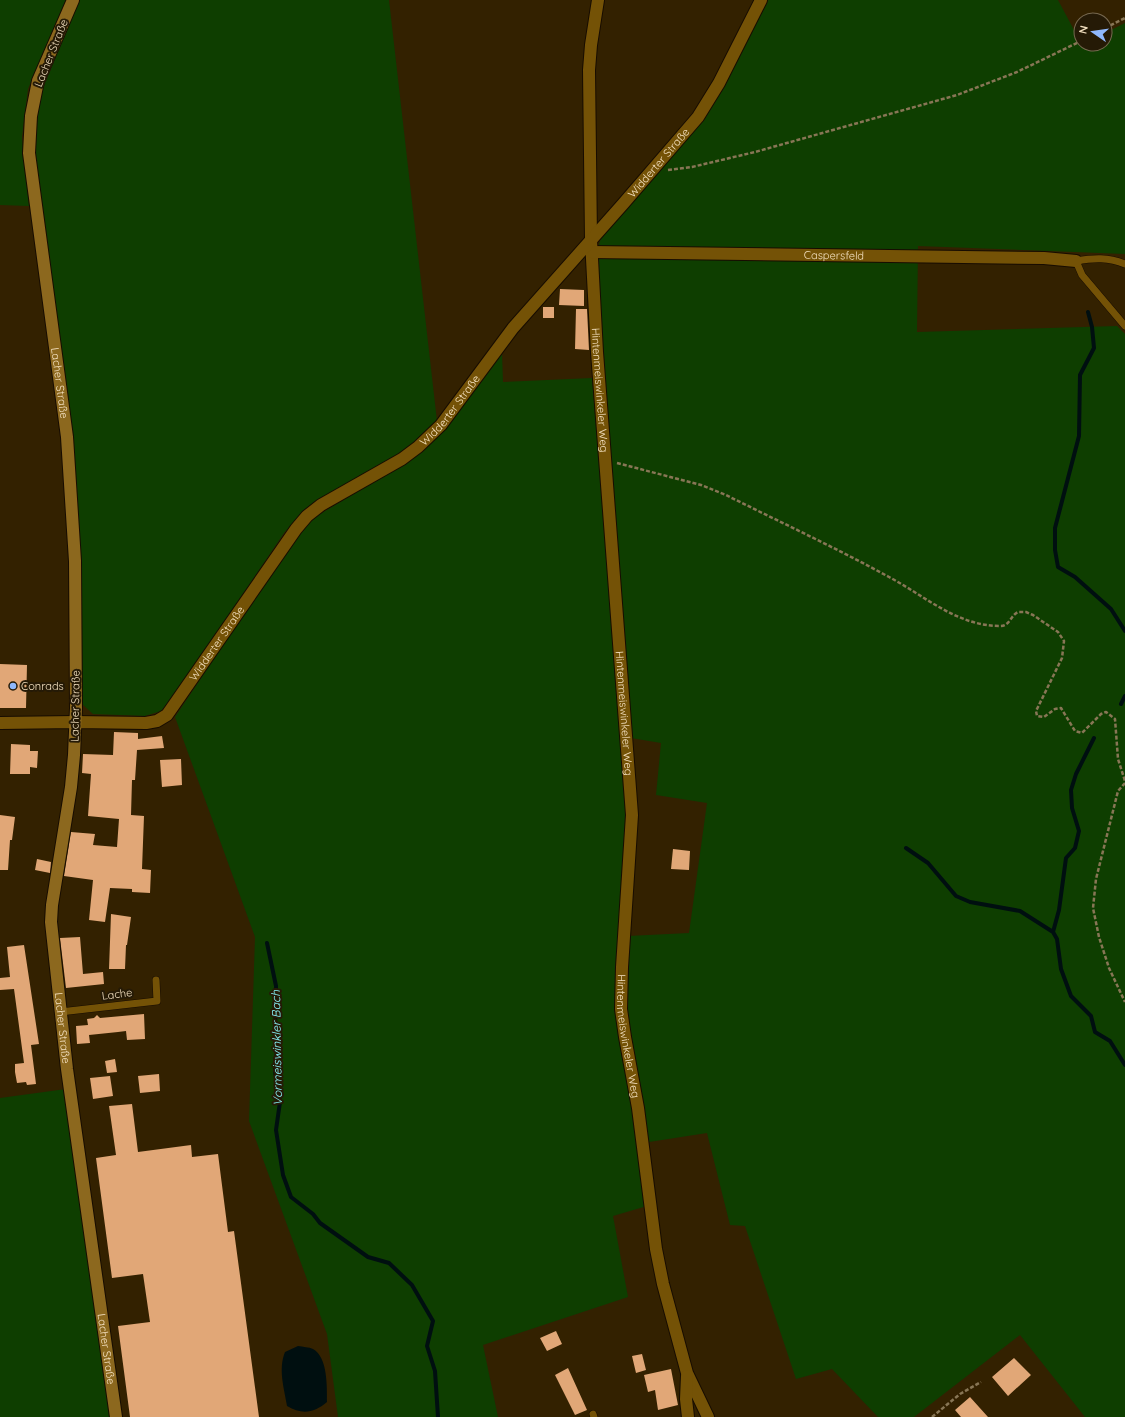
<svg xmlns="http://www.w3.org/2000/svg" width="1125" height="1417" font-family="Quicksand,sans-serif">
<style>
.green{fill:#0e3e00}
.water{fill:#000f10}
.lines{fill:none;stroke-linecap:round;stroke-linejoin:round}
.stream{stroke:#000f10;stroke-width:4}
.building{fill:#e1a777}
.lane-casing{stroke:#170c00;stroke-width:8}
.street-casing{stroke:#170c00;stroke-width:14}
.secondary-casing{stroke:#170c00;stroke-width:14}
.path{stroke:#887655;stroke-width:2.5;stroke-dasharray:4 2;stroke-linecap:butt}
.lane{stroke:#745206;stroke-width:7}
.street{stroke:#745206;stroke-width:12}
.secondary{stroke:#8c681e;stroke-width:12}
.poi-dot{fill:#8fb8fd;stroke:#251a06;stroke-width:1.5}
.labels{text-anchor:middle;stroke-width:4;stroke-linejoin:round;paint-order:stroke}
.street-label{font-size:11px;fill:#f3e0c0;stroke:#251a06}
.poi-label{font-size:11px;fill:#f3e0c0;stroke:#251a06;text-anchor:start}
.water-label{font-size:12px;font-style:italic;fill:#89f6fb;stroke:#251a06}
</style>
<rect width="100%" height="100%" fill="#332100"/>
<path class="green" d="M 0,0 L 66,0 L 28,89 L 22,137 L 29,206 L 0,205 Z
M 78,0 L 389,0 L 437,421 C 430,428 423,437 415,443 C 370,475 321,490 284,533 L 177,693 L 161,711 L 145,716 L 93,714 L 82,704 L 78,564 L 71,421 L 35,160 L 37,112 L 47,71 Z
M 767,0 L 1058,0 L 1082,45 L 1105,44 L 1105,33 L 1125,23 L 1125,254 L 918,246 L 917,332 L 1117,326 L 1125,334 L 1125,1417 L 1085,1417 L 1020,1335 L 914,1417 L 878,1417 L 832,1369 L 796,1379 L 745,1226 L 730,1225 L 707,1133 L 649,1142 C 643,1107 634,1072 628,1037 C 623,1003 627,969 628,936 L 689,933 L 707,803 L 656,795 L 661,743 L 631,738 L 604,402 L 597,253 L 601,237 L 738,58 Z
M 502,352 L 503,382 L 592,378 L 627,797 L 628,839 L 616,1000 L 647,1206 L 613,1216 L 628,1297 L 483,1345 L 498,1417 L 338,1417 L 327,1334 L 249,1121 L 255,937 L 175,717 L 297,534 L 315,517 L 412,459 L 443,431 Z
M 66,1089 L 110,1417 L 0,1417 L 0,1098 Z"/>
<path class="water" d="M 298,1346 C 303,1347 309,1347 313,1349 C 328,1357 327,1388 327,1402 C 314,1413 302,1415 287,1406 C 284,1388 278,1369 285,1352 Z"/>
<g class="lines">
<path class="stream" d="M 1088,312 L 1092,327 L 1094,348 L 1080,375 L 1079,436 L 1055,528 L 1055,550 L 1058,567 L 1075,577 L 1111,609 L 1125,631
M 1121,704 L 1125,696
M 1094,738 L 1076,774 L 1071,790 L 1072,808 L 1079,831 L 1075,848 L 1066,858 L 1059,910 L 1053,932 L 1057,939 L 1061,969 L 1071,996 L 1091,1016 L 1095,1032 L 1110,1041 L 1125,1065
M 906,848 L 928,863 L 956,896 L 970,902 L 1020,911 L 1053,932
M 267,943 L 276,986 L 275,1036 L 277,1051 L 275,1071 L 280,1102 L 276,1130 L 283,1175 L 291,1197 L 313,1214 L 320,1223 L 368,1257 L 389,1263 L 412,1285 L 433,1321 L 427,1346 L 435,1371 L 438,1417"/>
</g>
<path class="building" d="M 560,289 L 584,290 L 584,306 L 559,305 Z
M 543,307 L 554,307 L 554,318 L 543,318 Z
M 576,309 L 587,309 L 589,350 L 575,349 Z
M 0,664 L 27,665 L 26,708 L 0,708 Z
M 114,732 L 138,733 L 138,739 L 162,736 L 164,748 L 137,750 L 135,780 L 132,780 L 131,815 L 144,816 L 142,869 L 151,870 L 150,893 L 132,892 L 132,889 L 110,888 L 105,922 L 89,920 L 93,880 L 64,876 L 71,832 L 95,834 L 93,845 L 117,847 L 119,819 L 88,816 L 91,774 L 82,773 L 83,754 L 113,755 Z
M 11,744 L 30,745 L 30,751 L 38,751 L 37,768 L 30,767 L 30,774 L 10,774 Z
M 181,759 L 182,785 L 162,787 L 160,760 Z
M 0,815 L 15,817 L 12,840 L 10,840 L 8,870 L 0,870 Z
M 673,849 L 690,851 L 689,870 L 671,869 Z
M 37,859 L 51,862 L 50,873 L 35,870 Z
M 111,914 L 131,917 L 127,945 L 126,945 L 125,969 L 109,969 Z
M 80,937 L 83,974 L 103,972 L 104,984 L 66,988 L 60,938 Z
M 24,945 L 39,1044 L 31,1045 L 36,1084 L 27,1085 L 26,1082 L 17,1083 L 15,1072 L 15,1064 L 24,1063 L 14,989 L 0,990 L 0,978 L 10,977 L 7,947 Z
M 144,1014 L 145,1039 L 127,1040 L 126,1031 L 118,1032 L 89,1035 L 90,1043 L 77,1044 L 76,1026 L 88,1025 L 87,1019 L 94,1018 L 97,1015 L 100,1018 Z
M 115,1059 L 117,1072 L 107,1073 L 105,1061 Z
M 159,1074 L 160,1091 L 140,1093 L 138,1076 Z
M 110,1076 L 113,1096 L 93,1099 L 90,1078 Z
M 132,1104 L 138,1152 L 191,1145 L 192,1157 L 218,1154 L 228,1232 L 234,1231 L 259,1417 L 130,1417 L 118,1326 L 150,1322 L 143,1274 L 112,1278 L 96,1158 L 116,1155 L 109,1106 Z
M 556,1331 L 562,1344 L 547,1351 L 540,1338 Z
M 642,1354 L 646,1370 L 636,1373 L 632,1356 Z
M 1014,1358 L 1031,1375 L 1008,1396 L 992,1377 Z
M 568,1368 L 587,1410 L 575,1415 L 555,1375 Z
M 671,1369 L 678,1405 L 658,1410 L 655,1390 L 648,1392 L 644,1375 Z
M 970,1397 L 988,1417 L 961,1417 L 955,1410 Z"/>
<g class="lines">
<g class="lane-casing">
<path id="lane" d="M 1125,264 C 1109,257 1093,258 1076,261 L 1082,275 L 1125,326
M 60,1012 L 157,1001 L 156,980
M 593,1414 L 594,1417"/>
</g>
<g class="street-casing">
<g id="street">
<path id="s1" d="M 598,0 L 591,45 L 589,70 L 591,240 L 597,352 L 632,815 L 622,967 L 621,1009 L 625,1037 L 638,1108 L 656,1249 L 663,1284 L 687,1373 L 708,1417"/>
<path id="s2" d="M 591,252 L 1044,258 L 1076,261"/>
<path id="s3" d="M 0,723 L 75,722 L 146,723 L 157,721 L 167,715 L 296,529 L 307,516 L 321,505 L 402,459 L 418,447 L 441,425 L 513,328 L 623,204 L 698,117 L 719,83 L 761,0"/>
<path d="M 687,1376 L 686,1399 L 688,1417"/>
</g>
</g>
<g class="secondary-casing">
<g id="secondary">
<path id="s4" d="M 73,0 L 38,81 L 31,116 L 29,153 L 67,437 L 75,561 L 76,708 L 74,755 L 71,787 L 52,905 L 51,922 L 67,1069 L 116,1417"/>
</g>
</g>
<path class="path" d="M 1105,28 L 1125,18
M 668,170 L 692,167 L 755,152 L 957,95 L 1017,72 L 1081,41
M 617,463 L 701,485 L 726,495 C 780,522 836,548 889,577 C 925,596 957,626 1000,626 C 1010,626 1010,616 1018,612 L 1026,612 L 1033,615 L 1058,632 L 1064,641 L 1062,658 L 1036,711 L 1037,716 L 1044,717 L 1055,709 L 1061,708 L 1075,731 L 1082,733 L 1101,714 L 1106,712 L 1115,719 L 1118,759 L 1125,781
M 1125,783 L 1118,791 L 1096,879 L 1093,908 L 1099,937 L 1109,968 L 1125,1002
M 932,1417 L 960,1394 L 981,1382"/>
<use href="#lane" class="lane"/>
<use href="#street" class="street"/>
<use href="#secondary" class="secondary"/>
</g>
<circle class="poi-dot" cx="13" cy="686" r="4"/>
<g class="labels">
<g class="street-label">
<text transform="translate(51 53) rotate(-68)" y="4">Lacher Straße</text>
<text dy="4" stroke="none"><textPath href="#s3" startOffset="916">Widderter Straße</textPath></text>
<text dy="4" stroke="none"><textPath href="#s2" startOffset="243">Caspersfeld</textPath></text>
<text dy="4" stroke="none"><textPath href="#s4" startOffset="393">Lacher Straße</textPath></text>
<text dy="4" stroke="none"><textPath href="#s1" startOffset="391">Hintenmeiswinkeler Weg</textPath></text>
<text dy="4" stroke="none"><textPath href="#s3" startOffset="592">Widderter Straße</textPath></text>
<text dy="4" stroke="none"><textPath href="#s3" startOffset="256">Widderter Straße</textPath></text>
<text transform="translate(75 706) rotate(-89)" y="4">Lacher Straße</text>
<text dy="4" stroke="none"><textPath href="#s1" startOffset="715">Hintenmeiswinkeler Weg</textPath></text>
<text transform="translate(117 994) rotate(-7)" y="4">Lache</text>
<text dy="4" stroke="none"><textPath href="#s4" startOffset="1041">Lacher Straße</textPath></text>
<text dy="4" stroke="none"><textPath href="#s1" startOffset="1039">Hintenmeiswinkeler Weg</textPath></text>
<text dy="4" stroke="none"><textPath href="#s4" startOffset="1365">Lacher Straße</textPath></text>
</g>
<g class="poi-label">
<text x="21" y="690">Conrads</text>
</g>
<g class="water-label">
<text transform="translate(277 1048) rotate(-91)" y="4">Vormeiswinkler Bach</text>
</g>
</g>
<g transform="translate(1093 32) rotate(283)"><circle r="19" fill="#251a06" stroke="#776950"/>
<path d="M0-3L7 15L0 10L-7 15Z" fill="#8fb8fd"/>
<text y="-6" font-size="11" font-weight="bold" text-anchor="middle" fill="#f3e0c0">N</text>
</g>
</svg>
